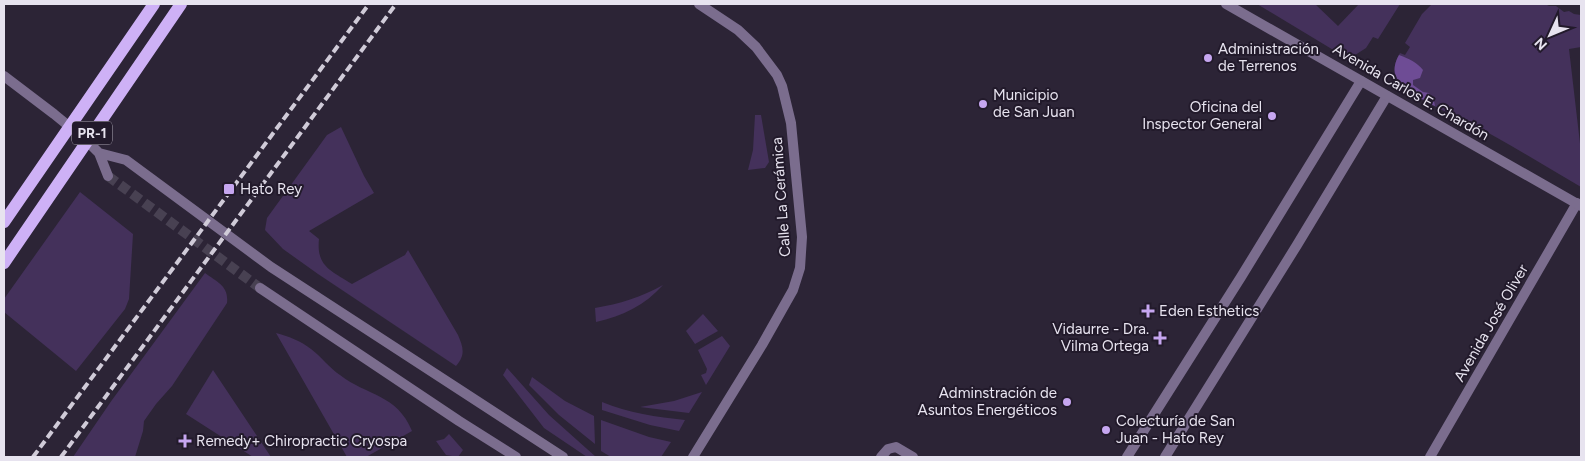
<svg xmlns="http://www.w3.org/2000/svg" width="1585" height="461" font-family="Figtree,sans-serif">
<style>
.green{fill:#44315b}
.forest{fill:#6e4c95}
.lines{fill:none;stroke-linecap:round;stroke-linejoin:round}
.minor-tunnel{stroke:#484152;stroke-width:10;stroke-dasharray:10 5;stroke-linecap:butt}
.minor{stroke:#7b6d8e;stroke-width:10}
.tertiary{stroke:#7b6d8e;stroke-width:10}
.primary{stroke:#ceb1f6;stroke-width:12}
.rail{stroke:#d0cbd8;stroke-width:4;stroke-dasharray:8 4;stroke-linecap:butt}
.poi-dot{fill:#c6a6f0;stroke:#221a2b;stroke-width:2}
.labels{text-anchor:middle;stroke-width:4;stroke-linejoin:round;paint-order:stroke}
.shield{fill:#221a2b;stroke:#aca7b4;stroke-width:1}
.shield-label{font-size:14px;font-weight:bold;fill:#e7e3ef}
.poi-label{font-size:15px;fill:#e7e3ef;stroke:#221a2b;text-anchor:start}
.street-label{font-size:15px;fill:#e7e3ef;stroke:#221a2b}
</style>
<rect width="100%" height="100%" fill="#2c2436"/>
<path class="green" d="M 1257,4 L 1315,4 L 1338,26 L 1359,4 L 1400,4 L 1378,39 L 1373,37 L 1366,48 L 1355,55 L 1335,51 Z
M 1432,4 L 1545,4 L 1549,6 L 1556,6 L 1564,12 L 1569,11 L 1574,14 L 1581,15 L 1581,47 L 1569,49 L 1581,152 L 1581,187 C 1544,165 1506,142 1468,122 C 1449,112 1406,97 1396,78 C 1392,70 1396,60 1400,53 L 1405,55 L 1410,47 L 1405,43 L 1422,14 Z
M 755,115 L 761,115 L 769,162 L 765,168 L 748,170 L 753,150 Z
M 341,127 L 364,176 L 374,193 L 309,231 L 319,239 C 316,267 332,271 352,284 L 405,255 L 408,250 L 458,335 C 463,347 466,355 456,366 L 318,274 L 283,249 L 265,230 L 267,218 L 327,135 Z
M 80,192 L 133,234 L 129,299 L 125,309 L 76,371 L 4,312 L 4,299 Z
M 205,273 C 217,282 229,286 227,303 L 172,386 L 156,404 L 144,421 L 143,431 L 135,457 L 73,457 L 112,400 Z
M 663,285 C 645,305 623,316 596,322 L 595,308 C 619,304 642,297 663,285 Z
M 703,314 L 718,331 L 695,344 L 686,331 Z
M 276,333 C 288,336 301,341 311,349 C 322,357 329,368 340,375 C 367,396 397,394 412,431 L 366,457 L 347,457 Z
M 722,336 L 730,346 L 706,385 L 701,375 L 706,373 L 707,369 L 698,350 Z
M 507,368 L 549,415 L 596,457 L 587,457 L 544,428 L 503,375 Z
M 213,370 L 271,457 L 253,457 L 186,414 Z
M 532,377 L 565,401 L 594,416 L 595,444 L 559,415 L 529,385 Z
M 702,392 L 689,413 L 640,407 L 674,401 Z
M 602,402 C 628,413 657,417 685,420 L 679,431 L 650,425 L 602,410 Z
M 601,420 L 649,437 L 671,442 L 661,457 L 611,457 L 601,451 Z
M 449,434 L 463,450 L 458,457 L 446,455 L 436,441 L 444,439 Z"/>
<path class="forest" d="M 1399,55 C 1408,58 1418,63 1423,70 L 1420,78 L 1413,80 L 1413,85 L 1423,92 L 1429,93 L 1431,99 L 1434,101 L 1435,106 C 1415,94 1383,83 1399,55 Z"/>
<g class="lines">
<path class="minor-tunnel" d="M 108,176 L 260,288"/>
<path class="minor" d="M 4,76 L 54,114 L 87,141 L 99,153 L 108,176
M 99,153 L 126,160 L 271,267 L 563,457
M 260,288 L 459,421 L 516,457
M 693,457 L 762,345 L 793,290 L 800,268 L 802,237 L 791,123 L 782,86 L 777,75 L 756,47 L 738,30 L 699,4
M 881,457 L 888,449 L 896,447 L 913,457
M 1127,457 L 1241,277 L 1361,81
M 1165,457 L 1297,245 L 1387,96
M 1430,457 L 1577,203"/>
<path class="tertiary" d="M 1226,4 L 1581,206"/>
<path class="primary" d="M 4,222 L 154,4
M 4,263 L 181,4"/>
<path class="rail" d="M 33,457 L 369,4
M 61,457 L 396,4"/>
</g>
<g class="poi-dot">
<circle cx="1208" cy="58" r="5"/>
<circle cx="983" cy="104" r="5"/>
<circle cx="1272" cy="116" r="5"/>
<rect x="223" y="183" width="12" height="12" rx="2.5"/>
<path d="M1145.5 303.5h5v5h5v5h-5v5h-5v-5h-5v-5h5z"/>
<path d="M1157.5 330.5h5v5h5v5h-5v5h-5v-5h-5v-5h5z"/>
<circle cx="1067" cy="402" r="5"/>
<circle cx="1106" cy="430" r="5"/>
<path d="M182.5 433.5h5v5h5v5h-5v5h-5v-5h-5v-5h5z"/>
</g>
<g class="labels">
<rect class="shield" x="72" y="121.5" width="40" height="23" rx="4"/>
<g class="shield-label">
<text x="92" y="138">PR-1</text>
</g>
<g class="poi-label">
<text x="1218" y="54">Administración<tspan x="1218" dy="17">de Terrenos</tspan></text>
<text x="993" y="100">Municipio<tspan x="993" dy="17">de San Juan</tspan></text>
<text x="1262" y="112" text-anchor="end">Oficina del<tspan x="1262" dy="17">Inspector General</tspan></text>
<text x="240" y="194">Hato Rey</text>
<text x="1159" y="316">Eden Esthetics</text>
<text x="1149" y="334" text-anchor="end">Vidaurre - Dra.<tspan x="1149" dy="17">Vilma Ortega</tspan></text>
<text x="1057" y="398" text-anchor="end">Adminstración de<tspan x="1057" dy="17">Asuntos Energéticos</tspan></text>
<text x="1116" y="426">Colecturía de San<tspan x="1116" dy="17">Juan - Hato Rey</tspan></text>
<text x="196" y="446">Remedy+ Chiropractic Cryospa</text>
</g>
<g class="street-label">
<text transform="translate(1411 92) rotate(30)" y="5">Avenida Carlos E. Chardón</text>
<text transform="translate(781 197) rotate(-94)" y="5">Calle La Cerámica</text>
<text transform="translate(1491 323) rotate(-60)" y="5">Avenida José Oliver</text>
</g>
</g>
<rect width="1585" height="461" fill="none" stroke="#e7e3ef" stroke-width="10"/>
<g transform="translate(1550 35) rotate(226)" stroke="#221a2b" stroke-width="4" paint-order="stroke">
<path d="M0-4L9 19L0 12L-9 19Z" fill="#e7e3ef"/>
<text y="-8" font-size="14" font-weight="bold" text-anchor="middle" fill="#e7e3ef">N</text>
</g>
</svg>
